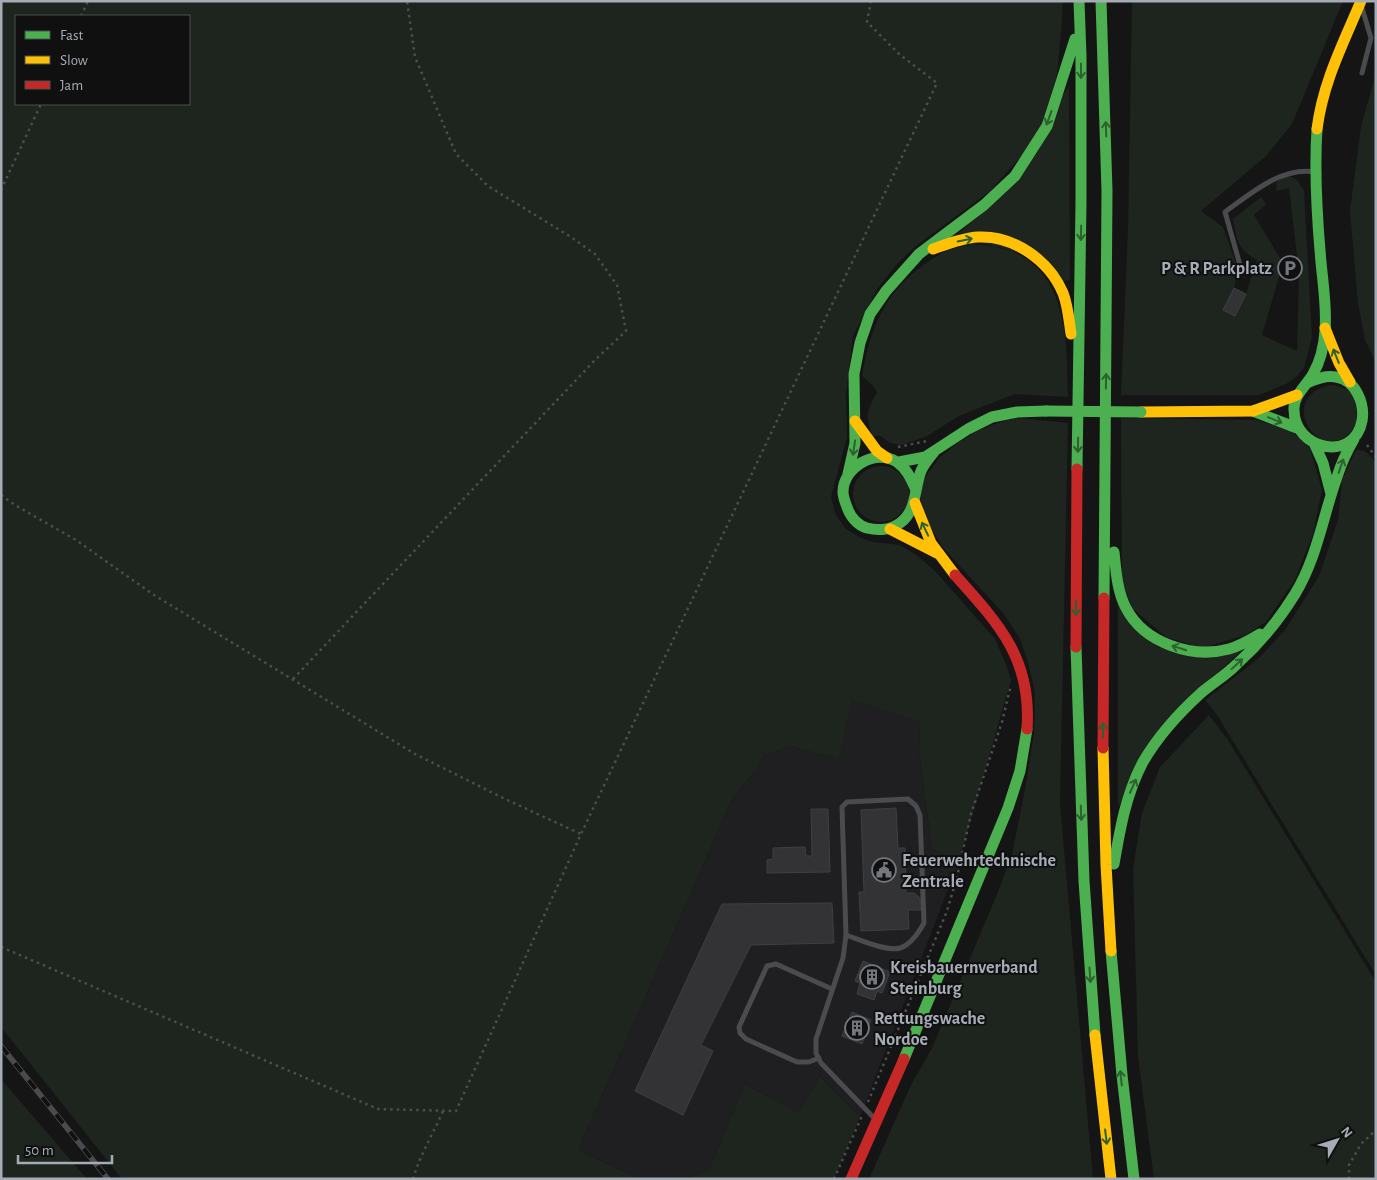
<svg xmlns="http://www.w3.org/2000/svg" width="1377" height="1180" font-family="'Alegreya Sans',sans-serif">
<style>
.built{fill:#1f1f21}
.green{fill:#1e241e;fill-rule:evenodd}
.building{fill:#333335;stroke:#3e3f42}
.lines{fill:none;stroke-linecap:round;stroke-linejoin:round}
.path{stroke:#4b4d50;stroke-width:2.5;stroke-dasharray:2.5 4;stroke-linecap:butt}
.lane{stroke:#4a4b4e;stroke-width:5}
.fast{stroke:#4caf50;stroke-width:11}
.slow{stroke:#ffc107;stroke-width:11}
.jam{stroke:#c62828;stroke-width:11}
.rail-casing{stroke:#4a4b4d;stroke-width:5.5}
.rail{stroke:#101011;stroke-width:4;stroke-dasharray:11;stroke-linecap:butt}
.fast-bridge{stroke:#4caf50;stroke-width:11}
.oneway{stroke:#2e6030}
.labels{text-anchor:middle;stroke-width:4;stroke-linejoin:round;paint-order:stroke}
.poi-label{font-size:18px;font-weight:bold;fill:#a6acb6;stroke:#101011;text-anchor:start}
</style>
<rect width="100%" height="100%" fill="#151516"/>
<path class="built" d="M 852,699 L 920,722 L 919,752 L 932,849 L 959,861 L 860,1117 L 820,1076 L 799,1114 L 745,1084 L 709,1170 L 683,1179 L 640,1179 L 578,1150 L 733,797 L 758,768 L 763,756 L 790,746 L 839,759 Z"/>
<path class="green" d="M 1,1 L 1063,1 L 1062,21 L 1057,75 L 1042,124 L 1025,152 L 989,192 L 917,245 L 897,264 L 878,288 L 853,336 L 846,395 L 847,437 L 831,497 L 836,515 L 846,529 L 859,537 L 873,542 L 900,545 L 915,554 L 936,572 L 995,639 L 1006,664 L 1011,680 L 959,861 L 932,849 L 919,752 L 920,722 L 852,700 L 839,759 L 790,746 L 763,756 L 758,768 L 733,797 L 578,1150 L 640,1179 L 122,1179 L 1,1027 ZM 16,16 L 189,16 L 189,104 L 16,104 Z
M 1132,1 L 1343,1 L 1292,124 L 1266,156 L 1201,211 L 1223,227 L 1238,269 L 1234,288 L 1235,316 L 1246,294 L 1257,260 C 1237,249 1237,240 1233,219 L 1261,197 L 1266,204 L 1254,215 L 1283,263 L 1262,335 L 1297,351 L 1299,273 L 1289,188 L 1276,191 L 1277,181 L 1288,175 L 1297,180 L 1304,190 L 1312,337 L 1304,368 L 1296,377 L 1286,384 L 1259,395 L 1121,395 L 1128,229 Z
M 1376,73 L 1376,363 L 1365,340 L 1358,303 L 1350,211 L 1361,126 Z
M 1069,86 L 1070,280 L 1064,281 L 1047,261 L 955,236 L 987,209 Z
M 974,244 C 988,246 1003,246 1016,253 C 1069,278 1067,347 1068,397 L 1015,394 L 959,416 L 927,436 L 902,445 L 890,443 L 879,435 L 873,437 C 865,415 866,413 877,392 L 872,385 L 862,376 C 870,331 881,299 918,269 C 927,262 938,255 948,250 C 956,247 966,246 974,244 Z
M 1331,385 C 1357,388 1355,401 1358,423 C 1354,428 1350,434 1345,437 C 1311,458 1280,394 1331,385 Z
M 1017,418 L 1068,423 L 1060,803 L 1093,1179 L 869,1179 L 911,1085 L 932,1048 L 995,899 L 1012,855 L 1025,789 L 1034,733 L 1035,693 L 1028,662 L 1019,637 L 1003,613 L 944,549 L 928,524 L 921,504 L 921,483 L 939,458 L 959,442 L 977,431 L 997,423 Z
M 1121,418 L 1257,420 L 1290,430 L 1310,448 L 1322,490 L 1313,534 L 1295,580 L 1266,622 L 1246,635 L 1202,648 L 1166,637 L 1133,609 L 1122,582 Z
M 1356,450 C 1366,449 1370,455 1376,463 L 1376,975 L 1217,715 L 1205,700 L 1259,658 L 1285,630 L 1319,576 L 1338,520 L 1342,480 Z
M853 494a28 28 0 1 1 56 0a28 28 0 1 1-56 0Z
M 1118,605 L 1159,648 L 1244,649 L 1202,686 L 1118,807 Z
M 1209,715 L 1228,740 L 1376,982 L 1376,1179 L 1154,1179 L 1138,1057 L 1133,869 L 1142,813 L 1160,767 Z
M 820,1076 L 860,1117 L 834,1179 L 683,1179 L 709,1170 L 745,1084 L 799,1113 Z
M 1,1079 L 87,1179 L 1,1179 Z"/>
<path class="building" d="M 1234,288 L 1246,294 L 1235,316 L 1223,310 Z
M 896,808 L 898,848 L 905,848 L 906,893 L 914,893 L 919,897 L 919,899 L 922,899 L 922,910 L 908,910 L 909,929 L 861,931 L 859,892 L 864,892 L 861,810 Z
M 811,809 L 828,809 L 830,872 L 767,873 L 767,860 L 773,859 L 773,848 L 805,847 L 806,856 L 812,856 Z
M 832,903 L 834,943 L 751,945 L 701,1045 L 713,1051 L 683,1115 L 635,1091 L 722,904 Z
M 863,961 L 890,972 L 882,993 L 877,991 L 874,1000 L 857,994 L 860,983 L 855,981 Z
M 852,1012 L 871,1020 L 862,1044 L 842,1036 Z"/>
<g class="lines">
<path class="path" d="M 81,16 L 88,1
M 1,190 L 41,104
M 1367,445 L 1376,457
M 898,447 L 927,441
M 1,495 L 15,505 L 76,540 L 154,595 L 415,754 L 505,799 L 581,834
M 293,679 L 596,359 L 626,331 L 617,285 L 595,254 L 571,237 L 488,186 L 456,154 L 415,57 L 407,1
M 1,947 L 378,1109 L 456,1111 L 581,834 L 937,83 L 899,54 L 867,22 L 871,1
M 868,1102 L 947,911 L 957,877 L 971,814 L 1002,722 L 1011,685
M 413,1179 C 420,1155 433,1134 443,1111
M 834,1179 L 862,1116
M 1349,1179 L 1349,1165 L 1361,1144 L 1376,1130"/>
<path class="lane" d="M 1362,8 L 1371,38 L 1362,73
M 1242,272 L 1225,212 C 1250,194 1282,166 1315,172
M 846,935 C 858,939 887,952 900,948 C 910,945 919,932 924,923 L 920,815 L 916,806 L 908,799 L 847,802 L 842,807 L 846,935 L 843,958 L 816,1039 L 816,1053 L 821,1063 L 876,1120
M 819,1058 L 809,1062 L 797,1062 L 746,1039 L 740,1033 L 739,1027 L 767,966 L 776,964 L 832,989"/>
<path class="fast" d="M 1101,1 L 1107,191 L 1104,598
M 1307,383 C 1316,379 1326,375 1336,377 C 1356,380 1365,404 1362,421 C 1354,463 1294,450 1294,410 C 1293,396 1306,386 1313,374 C 1320,362 1324,345 1325,331 C 1327,308 1323,284 1321,262 C 1317,218 1314,174 1317,129
M 1253,411 L 1297,428
M 1315,445 L 1323,463 L 1331,494
M 899,462 L 925,457 L 968,429 L 992,417 L 1017,412 L 1046,411
M 1077,469 L 1081,203 L 1081,56 L 1079,1
M 848,474 L 855,443 L 854,374 L 860,343 L 870,314 L 886,291 L 919,254 L 984,205 L 1015,176 L 1047,126 L 1075,39
M 916,490 C 911,479 907,469 897,462 C 876,448 843,467 843,492 C 843,496 845,502 847,507 C 850,516 857,525 867,528 C 878,531 891,530 900,523 C 917,511 914,489 921,471 C 924,464 929,458 934,452
M 1114,552 C 1116,571 1117,591 1126,608 C 1144,643 1192,659 1229,649 C 1240,646 1250,640 1260,634
M 1076,647 L 1084,881 L 1095,1035
M 1114,864 C 1120,829 1126,794 1143,762 C 1158,736 1179,713 1201,693 C 1213,683 1226,675 1237,664 C 1259,644 1279,620 1295,594 C 1317,558 1323,516 1337,477 C 1341,464 1347,451 1354,439
M 1111,951 L 1122,1075 L 1134,1179
M 904,1059 L 1008,808 L 1020,771 L 1027,729"/>
<path class="slow" d="M 1317,129 C 1323,82 1343,44 1361,1
M 933,249 C 947,244 962,238 978,237 C 1013,235 1049,260 1063,293 C 1068,306 1069,320 1071,334
M 1325,328 L 1339,363 L 1350,382
M 1141,412 L 1253,411 L 1297,395
M 855,421 L 877,451 L 887,458
M 915,503 L 931,543 L 955,575
M 890,529 L 937,553
M 1103,748 L 1106,865 L 1111,951
M 1095,1035 L 1111,1179"/>
<path class="jam" d="M 955,575 C 999,624 1032,659 1027,729
M 1076,647 L 1077,469
M 1103,748 L 1104,598
M 851,1179 L 904,1059"/>
<g class="rail-casing">
<path id="rail" d="M 1,1046 L 108,1179"/>
</g>
<use href="#rail" class="rail"/>
<path class="fast-bridge" d="M 1046,411 L 1141,412"/>
</g>
<defs><path id="oneway-shaft" d="M-6 0H5M1.5-3L5.5 0L1.5 3" fill="none" stroke-width="1.6" stroke-linecap="round" stroke-linejoin="round" transform="scale(1.25)"/></defs>
<g class="oneway">
<use href="#oneway-shaft" transform="translate(1081 71) rotate(90)"/>
<use href="#oneway-shaft" transform="translate(1049 118) rotate(110)"/>
<use href="#oneway-shaft" transform="translate(1106 129) rotate(-92)"/>
<use href="#oneway-shaft" transform="translate(1081 233) rotate(91)"/>
<use href="#oneway-shaft" transform="translate(965 240) rotate(-11)"/>
<use href="#oneway-shaft" transform="translate(1336 356) rotate(-112)"/>
<use href="#oneway-shaft" transform="translate(1106 381) rotate(-89)"/>
<use href="#oneway-shaft" transform="translate(1275 420) rotate(22)"/>
<use href="#oneway-shaft" transform="translate(1078 445) rotate(91)"/>
<use href="#oneway-shaft" transform="translate(854 448) rotate(98)"/>
<use href="#oneway-shaft" transform="translate(1341 466) rotate(-71)"/>
<use href="#oneway-shaft" transform="translate(925 529) rotate(-116)"/>
<use href="#oneway-shaft" transform="translate(1076 608) rotate(89)"/>
<use href="#oneway-shaft" transform="translate(1179 648) rotate(-162)"/>
<use href="#oneway-shaft" transform="translate(1237 664) rotate(-43)"/>
<use href="#oneway-shaft" transform="translate(1103 730) rotate(-90)"/>
<use href="#oneway-shaft" transform="translate(1133 786) rotate(-66)"/>
<use href="#oneway-shaft" transform="translate(1081 813) rotate(88)"/>
<use href="#oneway-shaft" transform="translate(1090 975) rotate(86)"/>
<use href="#oneway-shaft" transform="translate(1121 1078) rotate(-96)"/>
<use href="#oneway-shaft" transform="translate(1106 1137) rotate(83)"/>
</g>
<defs>
<g id="parking-ring" transform="scale(1.25)"><circle r="9.5" fill="#101011" stroke="#73777e" stroke-width="1.5"/><path d="M-3.5-5.5H1a3.5 3.5 0 0 1 0 7H-1V5.5H-3.5ZM-1-3.4V-.6H.8a1.4 1.4 0 0 0 0-2.8Z" fill="#73777e"/></g>
<g id="civic-ring" transform="scale(1.25)"><circle r="9.5" fill="#101011" stroke="#73777e" stroke-width="1.5"/><path d="M-.6-6.5H3V-4.5H.6V-3L4-1V1h2V6H-6V1h2V-1L-.6-3ZM-1.2 2.5V6h2.4V2.5Z" fill="#73777e"/></g>
<g id="building-ring" transform="scale(1.25)"><circle r="9.5" fill="#101011" stroke="#73777e" stroke-width="1.5"/><path d="M-4-6H4V6H1V3H-1V6H-4ZM-2.5-4.3h1.7v1.8h-1.7ZM.8-4.3h1.7v1.8H.8ZM-2.5-1h1.7V.8h-1.7ZM.8-1h1.7V.8H.8Z" fill="#73777e"/></g>
</defs>
<g fill-rule="evenodd">
<use href="#parking-ring" x="1290" y="268"/>
<use href="#civic-ring" x="884" y="870"/>
<use href="#building-ring" x="872" y="977"/>
<use href="#building-ring" x="857" y="1028"/>
</g>
<g class="labels">
<g class="poi-label">
<text x="1272" y="274" text-anchor="end">P &amp; R Parkplatz</text>
<text x="902" y="866">Feuerwehrtechnische<tspan x="902" dy="21">Zentrale</tspan></text>
<text x="890" y="973">Kreisbauernverband<tspan x="890" dy="21">Steinburg</tspan></text>
<text x="874" y="1024">Rettungswache<tspan x="874" dy="21">Nordoe</tspan></text>
</g>
</g>
<rect width="1377" height="1180" fill="none" stroke="#a6acb6" stroke-width="5"/>
<rect x="15" y="15" width="175" height="90" fill="#101011" stroke="#4c4e53"/>
<rect x="25" y="31" width="25" height="8" fill="#4caf50" stroke="#4c4e53"/>
<text x="60" y="40" font-size="15" fill="#a6acb6">Fast</text>
<rect x="25" y="56" width="25" height="8" fill="#ffc107" stroke="#4c4e53"/>
<text x="60" y="65" font-size="15" fill="#a6acb6">Slow</text>
<rect x="25" y="81" width="25" height="8" fill="#c62828" stroke="#4c4e53"/>
<text x="60" y="90" font-size="15" fill="#a6acb6">Jam</text>
<g transform="translate(1337 1140) rotate(51)" stroke="#101011" stroke-width="4" paint-order="stroke">
<path d="M0-4L9 19L0 12L-9 19Z" fill="#a6acb6"/>
<text y="-8" font-size="14" font-weight="bold" text-anchor="middle" fill="#a6acb6">N</text>
</g>
<path d="M18 1155v8h94v-8" fill="none" stroke="#a6acb6" stroke-width="2.5"/>
<text x="25" y="1155" font-size="15" fill="#a6acb6" stroke="#101011" stroke-width="4" paint-order="stroke">50 m</text>
</svg>
